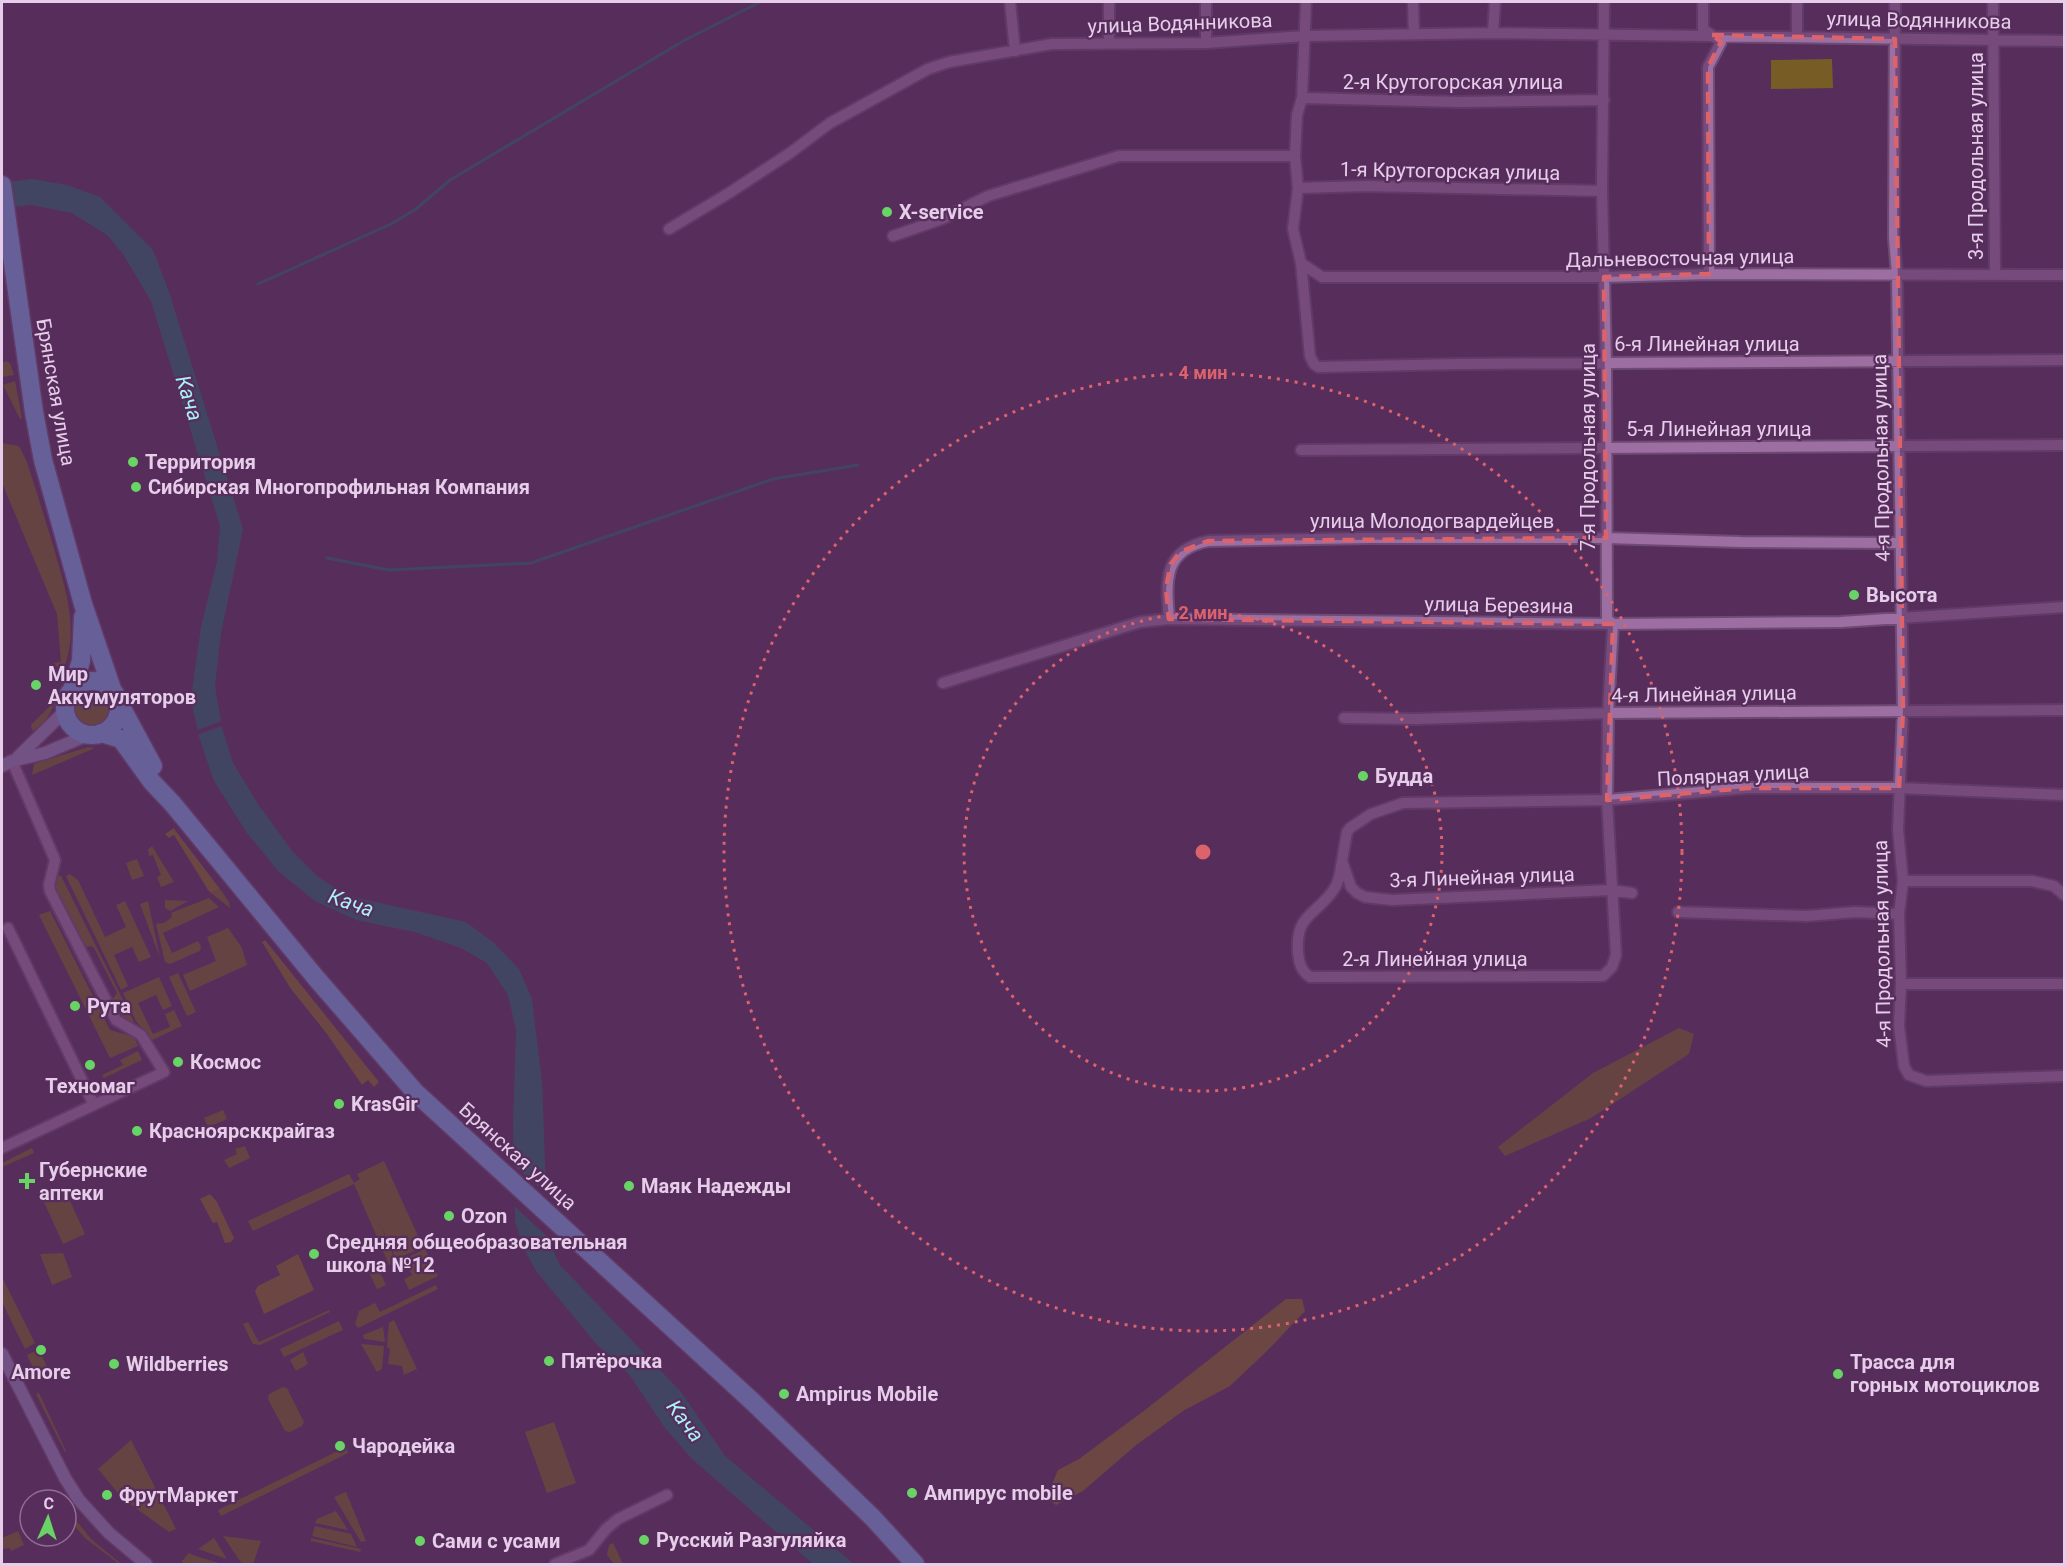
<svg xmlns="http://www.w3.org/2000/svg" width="2066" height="1566" font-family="Roboto,sans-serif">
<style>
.green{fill:#775d25}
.forest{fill:#836524}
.water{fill:#296267}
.pier{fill:#572d5c}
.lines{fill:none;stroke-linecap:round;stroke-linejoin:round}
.stream{stroke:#296267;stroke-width:3}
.street-casing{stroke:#6e4b73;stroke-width:14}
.secondary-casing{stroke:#6e4b73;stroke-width:15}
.highway-casing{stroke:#6e4b73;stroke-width:21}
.street{stroke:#9c6ea1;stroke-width:10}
.secondary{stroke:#927cb4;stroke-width:12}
.highway{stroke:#7a9de0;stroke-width:18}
.marked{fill:none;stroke:#dc626c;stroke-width:4.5;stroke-dasharray:12 8;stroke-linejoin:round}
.ring{fill:none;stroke:#dc626c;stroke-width:3;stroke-dasharray:3 6}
.poi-dot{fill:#68d465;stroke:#572d5c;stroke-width:2}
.labels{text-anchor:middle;stroke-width:4.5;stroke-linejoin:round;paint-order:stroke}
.street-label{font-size:20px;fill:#e6cde9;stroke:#572d5c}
.poi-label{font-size:20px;font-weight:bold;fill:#e6cde9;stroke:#572d5c;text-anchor:start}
.water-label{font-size:21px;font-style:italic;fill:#a9f1f8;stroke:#572d5c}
.centre{fill:#dc626c;stroke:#572d5c;stroke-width:3}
.ring-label{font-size:18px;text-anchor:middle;font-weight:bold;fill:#dc626c;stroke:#572d5c;stroke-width:4.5;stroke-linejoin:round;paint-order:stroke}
</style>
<rect width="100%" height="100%" fill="#572d5c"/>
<path class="green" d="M 1832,59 L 1833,88 L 1771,89 L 1771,60 Z
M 6,361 L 10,363 L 14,375 L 2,377 L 2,363 Z
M 15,381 L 22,418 L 20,419 L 3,385 Z
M 2,443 L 19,446 L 26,460 C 36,488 44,517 53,545 C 64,586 80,626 64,668 L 59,669 L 54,663 L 61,662 L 57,614 L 2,483 Z
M 62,685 C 55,701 50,723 32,731 L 31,725 L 50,706 Z
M72 708a20 20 0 1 1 40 0a20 20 0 1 1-40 0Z
M 88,747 L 95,748 L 32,775 L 34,764 Z
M 152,846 L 174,882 L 161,887 L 157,877 L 161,875 L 153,855 L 149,856 L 148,850 Z
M 137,859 L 144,876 L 132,880 L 126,863 Z
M 70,874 L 78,880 L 105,937 L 126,927 L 116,905 L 125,901 L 151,957 L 139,962 L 132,947 L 114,955 L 128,986 L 121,990 L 66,876 Z
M 58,876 L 61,876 L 134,1022 L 131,1023 L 121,1015 L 112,1000 L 117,993 L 94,948 L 92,946 L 86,947 L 55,888 Z
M 220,889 L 229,902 L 230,908 L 211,893 Z
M 209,898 L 219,907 L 163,933 L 172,953 L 198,941 L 201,946 L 200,951 L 170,964 L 165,962 L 156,924 L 164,923 L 172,917 L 171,913 Z
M 165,900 L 188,901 L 170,911 L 165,908 Z
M 148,901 L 160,958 L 140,904 Z
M 50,911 L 110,1030 L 134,1037 L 138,1046 L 110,1058 L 39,915 Z
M 228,928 L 242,948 L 247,965 L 190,991 L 183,975 L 216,961 L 207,937 Z
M 178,973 L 196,1012 L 187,1016 L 169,977 Z
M 159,977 L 172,1006 L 163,1010 L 156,995 L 138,1003 L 153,1034 L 170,1027 L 165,1014 L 174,1010 L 182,1026 L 152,1040 L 136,1021 L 123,993 Z
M 1679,1028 L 1694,1034 L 1689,1054 L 1591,1118 L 1505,1156 L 1498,1147 L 1593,1073 Z
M 138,1051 L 142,1060 L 104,1078 L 102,1075 L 123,1065 L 120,1060 Z
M 223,1110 L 227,1119 L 208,1127 L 204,1118 Z
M 245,1146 L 250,1158 L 229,1168 L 224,1160 L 237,1154 L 235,1149 Z
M 32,1148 L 34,1153 L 2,1167 L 2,1163 Z
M 384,1161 L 423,1247 L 396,1259 L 376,1215 L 396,1262 L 389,1265 L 354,1184 L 253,1231 L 248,1221 L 349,1174 L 354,1183 L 360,1179 L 357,1174 Z
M 66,1192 L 85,1234 L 63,1244 L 44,1202 Z
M 425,1249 L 438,1276 L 409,1290 L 404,1279 L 412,1275 L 404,1259 Z
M 63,1253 L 72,1277 L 52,1285 L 40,1254 Z
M 374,1260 L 386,1285 L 377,1289 L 365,1264 Z
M 2,1277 L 35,1343 L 25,1349 L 2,1302 Z
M 436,1285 L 438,1289 L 358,1328 L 355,1324 L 359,1311 L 375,1303 L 380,1312 Z
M 329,1310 L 330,1312 L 260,1345 L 253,1344 L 243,1324 L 248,1322 L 259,1342 Z
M 394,1320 L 417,1369 L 404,1375 L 402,1366 L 388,1364 L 390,1349 L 387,1347 L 389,1323 Z
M 339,1321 L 343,1330 L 284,1357 L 280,1349 Z
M 383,1327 L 385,1342 L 364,1339 L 363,1335 Z
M 361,1344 L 384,1346 L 382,1369 L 377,1372 Z
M 39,1349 L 51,1376 L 39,1381 L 27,1355 Z
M 303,1352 L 308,1364 L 296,1371 L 290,1360 Z
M 283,1387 L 287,1388 L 304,1422 L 302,1426 L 290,1432 L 285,1431 L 268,1399 L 269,1394 Z
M 39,1393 L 66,1451 L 65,1452 L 36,1394 Z
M 554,1422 L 576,1483 L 547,1493 L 525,1432 Z
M 131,1440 L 176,1529 L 169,1532 L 123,1499 L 98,1469 Z
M 346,1447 L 348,1453 L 221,1516 L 218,1510 Z
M 346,1492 L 366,1541 L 361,1542 L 334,1497 Z
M 336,1511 L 348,1530 L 315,1523 L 317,1519 Z
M 70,1513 L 92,1540 L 120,1563 L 119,1564 L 85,1538 L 67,1517 Z
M 315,1526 L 351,1534 L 357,1547 L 312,1536 Z
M 18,1531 L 24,1545 L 11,1551 L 10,1548 L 2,1549 L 2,1538 Z
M 223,1536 L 261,1541 L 253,1564 L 242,1564 Z
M 214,1538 L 227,1559 L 198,1549 Z
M 311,1538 L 361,1549 L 360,1552 L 311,1541 Z
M 613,1543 L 623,1564 L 614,1564 L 607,1555 L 609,1545 Z
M 189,1553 L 193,1555 L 222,1564 L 190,1564 L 181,1562 Z"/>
<path class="forest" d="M 174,828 L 175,830 L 220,889 L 211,893 L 208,890 L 174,835 L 169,838 L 165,834 Z
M 265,940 L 379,1082 L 374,1087 L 368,1080 L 362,1085 L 327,1034 L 291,989 L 262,942 Z
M 210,1194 L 217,1202 L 234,1238 L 231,1242 L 225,1243 L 217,1222 L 213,1223 L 200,1199 Z
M 298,1254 L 314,1290 L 264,1314 L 255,1291 L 258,1286 L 280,1275 L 276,1266 Z
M 1286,1299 L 1302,1299 L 1305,1311 L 1268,1350 L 1230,1386 L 1183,1411 L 1135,1446 L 1083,1491 L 1056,1505 L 1046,1498 L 1058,1470 L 1079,1459 L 1145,1410 Z"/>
<path class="water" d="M 32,179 L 67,185 L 100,197 L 153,250 L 169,292 L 243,529 L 221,633 L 215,686 L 222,728 L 233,763 L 258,804 L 292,851 L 318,877 L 348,896 L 466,922 L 494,943 L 519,969 L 532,999 L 542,1083 L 548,1240 L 560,1265 L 681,1392 L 725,1456 L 854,1564 L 813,1564 L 692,1459 L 665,1428 L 631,1377 L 619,1363 L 598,1346 L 536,1271 L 524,1249 L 515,1222 L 513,1126 L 516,1030 L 508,995 L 487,963 L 461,948 L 415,932 L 356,920 L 315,901 L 278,871 L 247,833 L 214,781 L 199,737 L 191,699 L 201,627 L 217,561 L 220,526 L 151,301 L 123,254 L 107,235 L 72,213 L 32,205 L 2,208 L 2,183 Z"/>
<path class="pier" d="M 224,720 L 225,725 L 196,735 L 195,731 Z
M 511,1163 L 549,1196 L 552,1241 L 512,1204 Z"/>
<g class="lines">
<path class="stream" d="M 258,284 L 391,224 L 416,209 L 450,180 L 685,40 L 760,2
M 327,558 L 389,570 L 531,563 L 773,479 L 858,465"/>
<g class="street-casing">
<path id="street" d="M 1010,2 L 1015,51
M 1206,2 L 1206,43
M 1306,2 L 1302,98 L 1297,115 L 1295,156 L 1298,188 L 1293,229 L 1301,263 L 1310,356 L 1314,364 L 1318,367 L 1459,364 L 2064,360
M 1413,2 L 1414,34
M 1703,2 L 1703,29 L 1721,42 L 1708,67 L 1709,274
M 1895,2 L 1894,238 L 1897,275 L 1903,710 L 1898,830 L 1903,881 L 1899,914 L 1901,984 L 1899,1026 L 1904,1066 L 1909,1075 L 1926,1081 L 2064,1076
M 1993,2 L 1995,275
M 1493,33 L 1495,2
M 1797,36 L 1797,2
M 1109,43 L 1109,2
M 1302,98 L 1460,102 L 1604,100
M 1298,188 L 1367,186 L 1602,191
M 669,229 L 729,193 L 790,153 L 830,123 L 928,69 L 949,62 L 1052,44 L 1206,43 L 1305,36 L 1493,33 L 2064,41
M 893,236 L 942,219 L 988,196 L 1119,156 L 1295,156
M 1301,263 L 1322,277 L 1604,277 L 1709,274 L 2064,275
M 1301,450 L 2064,445
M 1169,619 C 1166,581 1163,550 1208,541 L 1370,538 L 1606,538 L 1741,542 L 1900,543
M 943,683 L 1140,622 L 1169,619 L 1613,624 L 1841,622 L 2064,607
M 1344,718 L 1416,719 L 1608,713 L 2064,710
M 1342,861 C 1340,871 1340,881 1334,889 C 1317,915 1295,914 1298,952 C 1299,963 1301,971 1310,977 L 1603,976 L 1612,967 L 1616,955 L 1607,800 L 1608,713 L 1613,624 L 1607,619 L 1606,363 L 1602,191 L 1604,2
M 1903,881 L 2032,881 L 2054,886 L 2064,895
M 1632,893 L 1611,890 L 1392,900 L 1365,897 L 1357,893 L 1351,887 L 1342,861 L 1347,832 L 1350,828 L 1371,814 L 1403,803 L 1607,800 L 1747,788 L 1899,788 L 2064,795
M 1678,912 L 1807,916 L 1855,912 L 1899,914
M 8,928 L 94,1105
M 1901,984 L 2064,984
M 2,1148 L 164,1072 L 141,1035 L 116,1020 L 50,891 L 49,885 L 55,860 L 12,761
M 555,1564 L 589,1550 L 606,1529 L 618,1519 L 667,1495"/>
</g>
<g class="secondary-casing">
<path id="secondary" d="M 18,757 L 65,711
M 2,766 L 12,761 L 45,753 L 90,734
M 2,1354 L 65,1478 L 79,1500 L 109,1533 L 146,1564"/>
</g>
<g class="highway-casing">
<path id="highway" d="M 2,185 L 34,412 L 43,460 L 83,604 L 112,689
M65 708a27 27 0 1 1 54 0a27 27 0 1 1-54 0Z
M 72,690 L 81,661 L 83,617
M 118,701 L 153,766
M 101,733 L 121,739 L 152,782 L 172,803 L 316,978 L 415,1092 L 753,1402 L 873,1518 L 915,1564"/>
</g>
<use href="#street" class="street"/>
<use href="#secondary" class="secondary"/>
<use href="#highway" class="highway"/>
</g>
<path d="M0 0H2066V1566H0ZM 1712,35 L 1895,39 L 1903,710 L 1899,788 L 1747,788 L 1607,800 L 1613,624 L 1169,619 L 1166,588 L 1171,564 L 1180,552 L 1208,541 L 1606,538 L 1604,277 L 1709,274 L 1708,67 L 1721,42 Z" fill="#572d5c" fill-opacity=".55" fill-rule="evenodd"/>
<path class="marked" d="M 1712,35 L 1895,39 L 1903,710 L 1899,788 L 1747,788 L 1607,800 L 1613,624 L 1169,619 L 1166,588 L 1171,564 L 1180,552 L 1208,541 L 1606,538 L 1604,277 L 1709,274 L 1708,67 L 1721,42 Z"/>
<g class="ring">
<circle cx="1203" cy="852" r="239"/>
<circle cx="1203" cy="852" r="479"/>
</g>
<g class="poi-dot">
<circle cx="887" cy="212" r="6"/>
<circle cx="133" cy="462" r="6"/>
<circle cx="136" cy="487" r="6"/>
<circle cx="1854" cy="595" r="6"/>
<circle cx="36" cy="685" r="6"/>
<circle cx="1363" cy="776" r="6"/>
<circle cx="75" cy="1006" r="6"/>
<circle cx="178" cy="1062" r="6"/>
<circle cx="90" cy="1065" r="6"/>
<circle cx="339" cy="1104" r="6"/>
<circle cx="137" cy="1131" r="6"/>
<path d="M24 1172h6v6h6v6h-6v6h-6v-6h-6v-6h6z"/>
<circle cx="629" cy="1186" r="6"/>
<circle cx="449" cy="1216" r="6"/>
<circle cx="314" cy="1254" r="6"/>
<circle cx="41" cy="1350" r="6"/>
<circle cx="549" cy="1361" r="6"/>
<circle cx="114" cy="1364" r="6"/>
<circle cx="1838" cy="1374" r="6"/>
<circle cx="784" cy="1394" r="6"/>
<circle cx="340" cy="1446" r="6"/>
<circle cx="912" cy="1493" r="6"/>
<circle cx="107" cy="1495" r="6"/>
<circle cx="644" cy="1540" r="6"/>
<circle cx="420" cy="1541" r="6"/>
</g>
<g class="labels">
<g class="street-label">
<text transform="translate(1919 20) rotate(1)" y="7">улица Водянникова</text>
<text transform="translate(1180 23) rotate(-2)" y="7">улица Водянникова</text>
<text x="1453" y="89">2-я Крутогорская улица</text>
<text transform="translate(1976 156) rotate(-90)" y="7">3-я Продольная улица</text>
<text transform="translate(1450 171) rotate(1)" y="7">1-я Крутогорская улица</text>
<text transform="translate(1680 258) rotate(-1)" y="7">Дальневосточная улица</text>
<text x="1707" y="351">6-я Линейная улица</text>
<text transform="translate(56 392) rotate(80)" y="7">Брянская улица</text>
<text x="1719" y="436">5-я Линейная улица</text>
<text transform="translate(1588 447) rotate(-90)" y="7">7-я Продольная улица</text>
<text transform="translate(1881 458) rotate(-91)" y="7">4-я Продольная улица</text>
<text x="1432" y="528">улица Молодогвардейцев</text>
<text transform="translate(1499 605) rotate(1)" y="7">улица Березина</text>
<text transform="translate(1704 694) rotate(-1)" y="7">4-я Линейная улица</text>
<text transform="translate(1733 775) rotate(-3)" y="7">Полярная улица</text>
<text transform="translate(1482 877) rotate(-2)" y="7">3-я Линейная улица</text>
<text transform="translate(1882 944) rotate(-91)" y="7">4-я Продольная улица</text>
<text x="1435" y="966">2-я Линейная улица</text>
<text transform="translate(518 1156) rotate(42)" y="7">Брянская улица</text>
</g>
<g class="poi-label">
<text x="899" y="219">X-service</text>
<text x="145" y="469">Территория</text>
<text x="148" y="494">Сибирская Многопрофильная Компания</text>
<text x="1866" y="602">Высота</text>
<text x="48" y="681">Мир<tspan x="48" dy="23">Аккумуляторов</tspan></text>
<text x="1375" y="783">Будда</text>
<text x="87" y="1013">Рута</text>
<text x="190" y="1069">Космос</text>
<text x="90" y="1093" text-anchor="middle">Техномаг</text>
<text x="351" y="1111">KrasGir</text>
<text x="149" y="1138">Красноярсккрайгаз</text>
<text x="39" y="1177">Губернские<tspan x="39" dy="23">аптеки</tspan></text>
<text x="641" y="1193">Маяк Надежды</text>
<text x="461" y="1223">Ozon</text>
<text x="326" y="1249">Средняя общеобразовательная<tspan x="326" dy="23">школа №12</tspan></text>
<text x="561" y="1368">Пятёрочка</text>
<text x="1850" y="1369">Трасса для<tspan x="1850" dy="23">горных мотоциклов</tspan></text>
<text x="126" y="1371">Wildberries</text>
<text x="41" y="1379" text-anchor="middle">Amore</text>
<text x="796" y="1401">Ampirus Mobile</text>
<text x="352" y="1453">Чародейка</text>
<text x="924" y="1500">Ампирус mobile</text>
<text x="119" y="1502">ФрутМаркет</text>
<text x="656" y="1547">Русский Разгуляйка</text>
<text x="432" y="1548">Сами с усами</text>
</g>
<g class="water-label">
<text transform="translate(189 398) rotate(72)" y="7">Кача</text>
<text transform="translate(351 903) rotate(19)" y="7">Кача</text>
<text transform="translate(685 1421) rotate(53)" y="7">Кача</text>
</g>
</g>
<circle cx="1203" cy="852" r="9" class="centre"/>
<g class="ring-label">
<text x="1203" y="379">4 мин</text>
<text x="1203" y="619">2 мин</text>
</g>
<rect width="2066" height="1566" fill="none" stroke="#e6cde9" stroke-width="6"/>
<g transform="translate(48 1518) rotate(3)"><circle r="28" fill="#572d5c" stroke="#906d94" stroke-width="1.5"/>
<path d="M0-4.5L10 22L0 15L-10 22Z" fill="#68d465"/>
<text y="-9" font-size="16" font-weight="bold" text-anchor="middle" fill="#e6cde9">С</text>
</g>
</svg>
